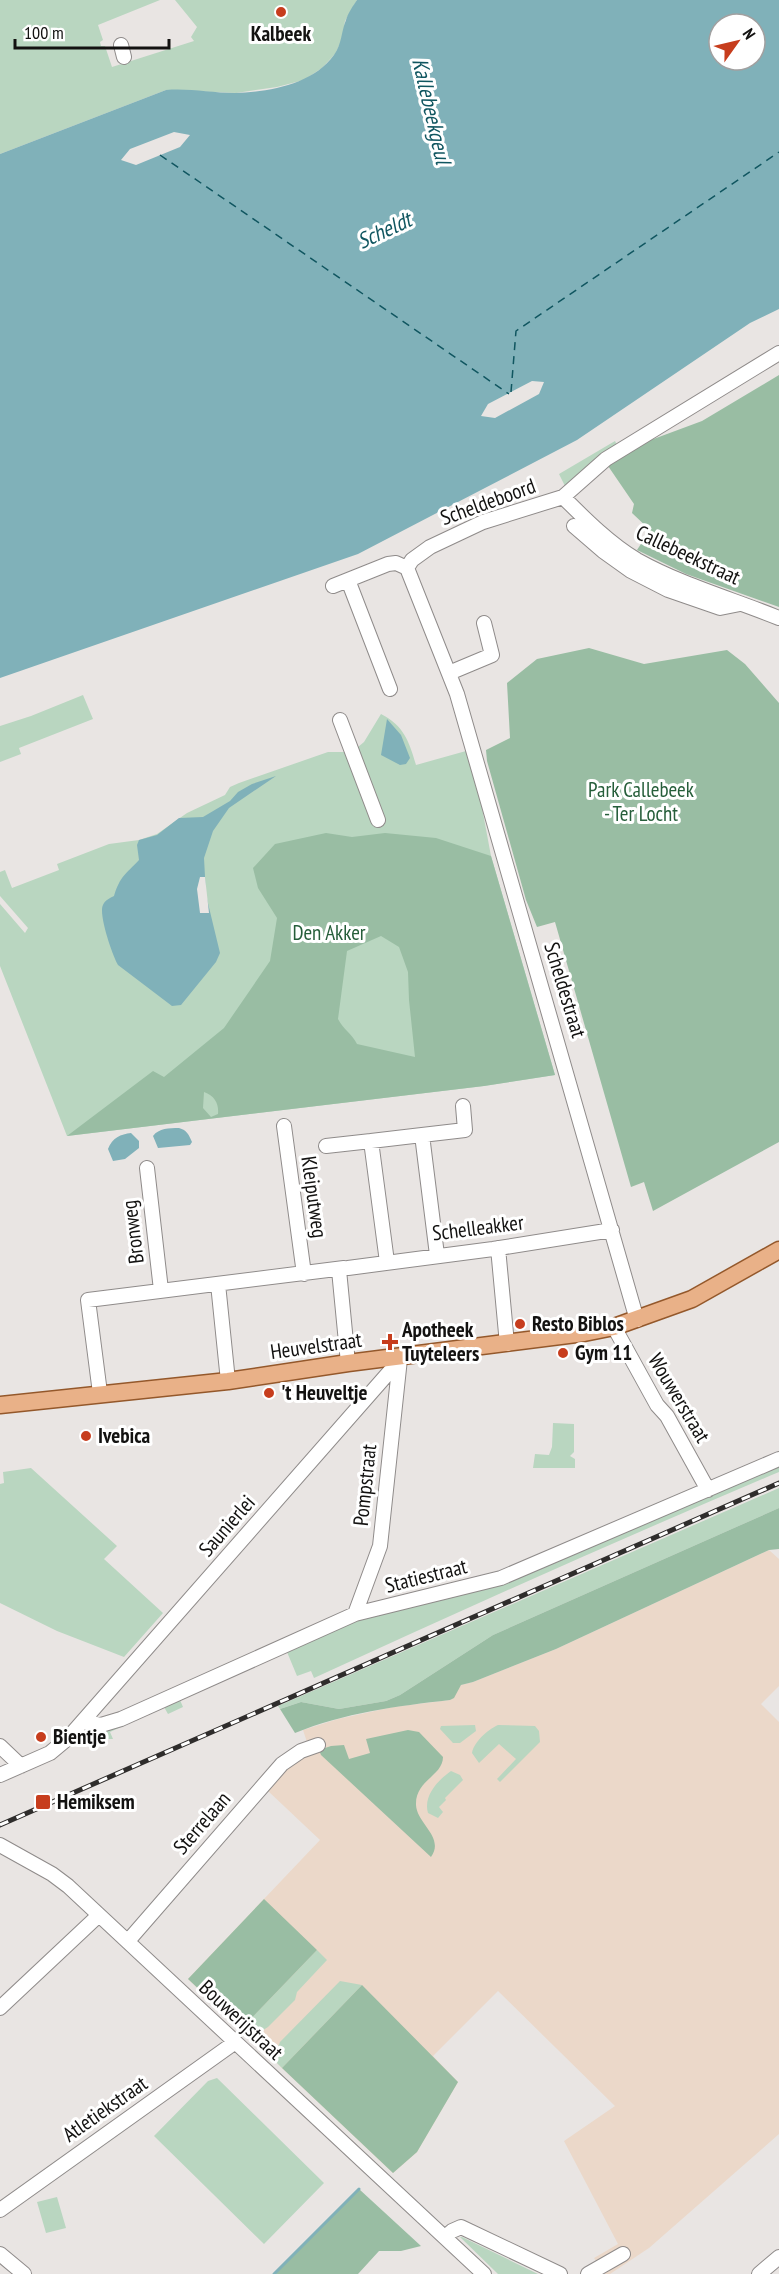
<svg xmlns="http://www.w3.org/2000/svg" width="779" height="2274" font-family="'PT Sans Narrow',sans-serif">
<style>
.industrial{fill:#ebd8c9}
.green{fill:#b9d6c0}
.forest{fill:#99bda3;fill-rule:evenodd}
.water{fill:#80b1b9;fill-rule:evenodd}
.pier{fill:#e9e5e3}
.lines{fill:none;stroke-linecap:round;stroke-linejoin:round}
.stream{stroke:#80b1b9;stroke-width:3}
.ferry{stroke:#105660;stroke-width:1.5;stroke-dasharray:8 6;stroke-linecap:butt}
.minor-casing{stroke:#8f8b8a;stroke-width:16}
.major-casing{stroke:#94582b;stroke-width:19}
.minor{stroke:#fff;stroke-width:14}
.major{stroke:#e9b188;stroke-width:16}
.rail-casing{stroke:#2f2d2c;stroke-width:5}
.rail{stroke:#fff;stroke-width:3;stroke-dasharray:9;stroke-linecap:butt}
.poi-dot{fill:#c73d1d;stroke:#fff;stroke-width:2}
.labels{text-anchor:middle;stroke-width:6;stroke-linejoin:round;paint-order:stroke}
.poi-label{font-size:21px;font-weight:bold;fill:#131211;stroke:#fff;text-anchor:start}
.street-label{font-size:21px;fill:#131211;stroke:#fff}
.park-label{font-size:21px;fill:#265e3a;stroke:#fff}
.water-label{font-size:22px;font-style:italic;fill:#105660;stroke:#fff}
</style>
<rect width="100%" height="100%" fill="#e9e5e3"/>
<path class="industrial" d="M 769,1550 L 779,1559 L 779,1686 L 761,1704 L 779,1722 L 779,2134 L 649,2248 L 610,2274 L 605,2274 L 594,2258 L 618,2244 L 564,2141 L 615,2106 L 498,1991 L 433,2056 L 458,2082 L 417,2152 L 393,2173 L 188,1979 L 320,1840 L 268,1791 L 290,1765 L 311,1754 L 303,1730 L 338,1719 L 393,1707 L 450,1700 L 461,1685 L 473,1682 L 556,1649 Z"/>
<path class="green" d="M 0,0 L 160,0 L 98,25 L 103,40 L 100,42 L 101,46 L 105,46 L 112,67 L 194,41 L 191,37 L 197,27 L 175,0 L 357,0 L 345,21 L 342,40 L 335,54 L 322,68 L 304,80 L 277,87 L 236,93 L 166,90 L 0,154 Z
M 615,441 L 617,445 L 565,486 L 559,474 Z
M 83,695 L 93,719 L 19,748 L 21,754 L 0,762 L 0,726 L 31,716 Z
M 381,714 C 404,726 409,741 416,765 L 466,751 L 480,797 L 491,856 L 555,1075 L 484,1086 L 67,1136 L 0,966 L 0,904 L 25,933 L 28,928 L 0,896 L 0,872 L 5,870 L 12,888 L 59,870 L 57,864 L 109,844 L 139,840 L 157,834 L 187,813 L 225,795 L 230,787 L 239,783 L 328,752 L 352,752 L 364,742 Z
M 553,1423 L 574,1424 L 574,1452 L 570,1456 L 575,1459 L 575,1468 L 533,1468 L 535,1454 L 549,1455 L 552,1447 Z
M 779,1464 L 779,1472 C 623,1538 468,1607 314,1678 L 311,1671 L 297,1676 L 287,1652 L 180,1700 L 183,1707 L 168,1714 L 164,1707 L 110,1732 L 113,1739 L 95,1739 L 89,1741 L 87,1739 L 260,1660 L 355,1619 L 498,1581 Z
M 31,1468 L 117,1546 L 104,1559 L 163,1613 L 124,1657 L 57,1631 L 0,1603 L 0,1484 L 4,1483 L 3,1472 Z
M 779,1488 L 779,1508 L 493,1635 L 400,1695 L 386,1701 L 339,1709 L 301,1702 L 280,1709 L 278,1706 Z
M 475,1725 L 476,1731 L 460,1743 L 453,1743 L 440,1729 L 441,1726 Z
M 498,1725 L 535,1726 L 539,1731 L 540,1742 L 500,1782 L 497,1779 L 516,1759 L 499,1744 L 479,1763 L 472,1753 C 474,1742 487,1730 498,1725 Z
M 451,1771 L 460,1775 L 463,1780 L 445,1798 L 446,1800 L 439,1807 L 443,1812 L 438,1818 L 428,1813 C 423,1796 438,1780 451,1771 Z
M 317,1950 L 327,1960 L 297,1992 L 295,2000 L 268,2027 L 257,2034 L 248,2036 L 241,2029 Z
M 340,1981 L 362,1985 L 282,2068 L 275,2061 L 275,2055 L 280,2042 Z
M 217,2078 L 324,2183 L 264,2244 L 154,2136 L 208,2081 Z
M 57,2197 L 66,2228 L 46,2233 L 37,2202 Z
M 460,2237 L 462,2237 L 538,2274 L 498,2274 Z"/>
<path class="forest" d="M 779,375 L 779,607 L 686,574 L 637,550 L 650,530 L 632,513 L 634,504 L 606,463 L 632,447 L 702,421 Z
M 589,648 L 644,664 L 727,650 L 745,664 L 779,703 L 779,1142 L 653,1211 L 644,1182 L 631,1187 L 555,922 L 537,927 L 526,900 L 487,761 L 486,750 L 510,738 L 507,683 L 537,659 Z
M 326,833 L 352,837 L 385,833 L 436,838 L 491,856 L 555,1075 L 484,1086 L 67,1136 L 153,1071 L 164,1077 L 224,1028 L 270,961 L 277,918 L 258,888 L 253,868 L 275,844 ZM 381,936 L 399,947 L 408,972 L 409,1000 L 415,1057 L 357,1044 C 352,1034 343,1029 338,1019 L 347,951 ZM 204,1092 C 215,1096 219,1104 218,1114 L 211,1117 L 203,1108 Z
M 779,1508 L 779,1549 L 769,1550 L 556,1649 L 473,1682 L 461,1685 L 454,1698 L 450,1700 C 397,1706 344,1713 295,1733 L 280,1709 L 301,1702 L 339,1709 L 386,1701 L 400,1695 L 493,1635 Z
M 408,1730 L 419,1732 L 443,1757 C 443,1776 415,1780 416,1805 C 417,1824 445,1837 431,1857 L 321,1755 L 319,1750 L 331,1746 L 344,1745 L 349,1759 L 370,1753 L 366,1739 Z
M 264,1899 L 317,1950 L 241,2029 L 188,1979 Z
M 362,1985 L 458,2082 L 417,2152 L 393,2173 L 282,2068 Z
M 359,2189 L 421,2246 L 401,2251 L 379,2251 L 358,2274 L 274,2274 Z"/>
<path class="water" d="M 357,0 L 779,0 L 779,309 L 750,323 L 577,440 L 358,554 L 0,678 L 0,154 L 166,90 C 189,88 211,93 235,93 C 270,92 313,84 334,55 C 342,44 341,32 346,20 C 348,13 353,6 357,0 ZM 719,24 L 755,24 L 755,60 L 719,60 Z
M 387,719 L 401,735 L 410,758 L 406,764 L 400,765 L 381,755 Z
M 276,776 L 229,808 L 213,831 L 204,858 L 206,895 L 220,953 L 216,962 L 181,1005 L 172,1006 L 118,965 C 113,957 98,914 103,905 C 105,900 110,898 114,896 C 120,876 126,874 139,860 L 137,845 L 139,840 L 157,835 L 179,818 L 203,817 L 230,801 L 238,792 L 252,784 Z
M 179,1128 C 187,1130 189,1135 192,1142 L 190,1145 L 158,1148 L 153,1136 C 159,1128 169,1128 179,1128 Z
M 131,1133 L 139,1141 L 139,1148 L 125,1159 L 113,1161 L 108,1149 C 112,1138 121,1134 131,1133 Z"/>
<path class="pier" d="M 174,132 L 190,135 L 180,147 L 136,165 L 121,160 L 130,149 Z
M 532,381 L 544,382 L 539,394 L 495,418 L 481,416 L 488,404 Z
M 200,877 L 205,877 L 209,913 L 200,913 L 197,889 Z"/>
<g class="lines">
<path class="stream" d="M 274,2274 L 359,2189"/>
<path class="ferry" d="M 160,155 L 509,394
M 511,392 L 516,331 L 779,152"/>
<g class="minor-casing">
<path id="minor" d="M 121,45 L 124,57
M 563,497 C 585,519 610,544 637,560 C 682,585 732,599 779,618
M 574,526 L 603,551 L 631,571 L 668,590 L 720,608 L 740,604
M 407,568 L 457,694 L 637,1320
M 407,568 L 412,560 L 430,547 L 483,522 L 563,497 L 606,459 L 779,353
M 348,580 L 390,689
M 333,586 L 388,564 L 396,563 L 407,568
M 449,673 L 492,655 L 484,623
M 340,720 L 378,820
M 284,1126 L 304,1274
M 422,1135 L 465,1130 L 463,1106
M 326,1146 L 371,1141
M 147,1168 L 161,1290
M 498,1248 L 507,1344
M 387,1262 L 371,1141 L 422,1135 L 437,1255
M 348,1268 L 493,1249 L 612,1230
M 339,1270 L 348,1363
M 218,1284 L 228,1381
M 614,1327 L 657,1405 L 667,1416 L 708,1490
M 100,1393 L 88,1300 L 344,1268
M 355,1614 L 380,1546 L 400,1359
M 84,1721 L 101,1725 L 121,1719 L 355,1614 L 501,1578 L 779,1459
M 0,1746 L 21,1766
M 0,1775 L 50,1753 L 68,1738 L 391,1370 L 400,1357
M 0,1845 L 52,1874 L 68,1886 L 484,2274
M 128,1941 L 282,1764 L 301,1751 L 318,1745
M 0,2008 L 99,1915
M 0,2210 L 234,2043
M 445,2237 L 452,2231 L 461,2227 L 560,2274
M 0,2254 L 24,2274
M 588,2274 L 623,2254
M 759,2274 L 779,2257"/>
</g>
<g class="major-casing">
<path id="major" d="M 0,1405 L 228,1381 L 348,1363 L 584,1333 L 614,1327 L 692,1299 L 779,1250"/>
</g>
<use href="#minor" class="minor"/>
<use href="#major" class="major"/>
<g class="rail-casing">
<path id="rail" d="M 0,1825 L 779,1483"/>
</g>
<use href="#rail" class="rail"/>
</g>
<g class="poi-dot">
<circle cx="281" cy="12" r="6"/>
<circle cx="520" cy="1324" r="6"/>
<path d="M387 1333h6v6h6v6h-6v6h-6v-6h-6v-6h6z"/>
<circle cx="563" cy="1353" r="6"/>
<circle cx="269" cy="1393" r="6"/>
<circle cx="86" cy="1436" r="6"/>
<circle cx="41" cy="1737" r="6"/>
<rect x="35" y="1794" width="16" height="16" rx="3"/>
</g>
<g class="labels">
<g class="poi-label">
<text x="281" y="41" text-anchor="middle">Kalbeek</text>
<text x="532" y="1331">Resto Biblos</text>
<text x="402" y="1337">Apotheek<tspan x="402" dy="24">Tuyteleers</tspan></text>
<text x="575" y="1360">Gym 11</text>
<text x="281" y="1400">'t Heuveltje</text>
<text x="98" y="1443">Ivebica</text>
<text x="53" y="1744">Bientje</text>
<text x="57" y="1809">Hemiksem</text>
</g>
<g class="street-label">
<text transform="translate(488 502) rotate(-20)" y="7">Scheldeboord</text>
<text transform="translate(688 555) rotate(25)" y="7">Callebeekstraat</text>
<text transform="translate(565 990) rotate(73)" y="7">Scheldestraat</text>
<text transform="translate(314 1197) rotate(82)" y="7">Kleiputweg</text>
<text transform="translate(478 1228) rotate(-7)" y="7">Schelleakker</text>
<text transform="translate(133 1232) rotate(-97)" y="7">Bronweg</text>
<text transform="translate(316 1346) rotate(-8)" y="7">Heuvelstraat</text>
<text transform="translate(679 1398) rotate(59)" y="7">Wouwerstraat</text>
<text transform="translate(365 1485) rotate(-84)" y="7">Pompstraat</text>
<text transform="translate(227 1526) rotate(-49)" y="7">Saunierlei</text>
<text transform="translate(426 1576) rotate(-14)" y="7">Statiestraat</text>
<text transform="translate(202 1823) rotate(-49)" y="7">Sterrelaan</text>
<text transform="translate(241 2020) rotate(43)" y="7">Bouwerijstraat</text>
<text transform="translate(105 2109) rotate(-35)" y="7">Atletiekstraat</text>
</g>
<g class="park-label">
<text x="641" y="797">Park Callebeek<tspan x="641" dy="24">- Ter Locht</tspan></text>
<text x="329" y="940">Den Akker</text>
</g>
<g class="water-label">
<text transform="translate(432 111) rotate(77)" y="8">Kallebeekgeul</text>
<text transform="translate(384 230) rotate(-25)" y="8">Scheldt</text>
</g>
</g>
<g transform="translate(737 42) rotate(56)"><circle r="28" fill="#ffffff" stroke="#a1a0a0" stroke-width="1.5"/>
<path d="M0-4.5L10 22L0 15L-10 22Z" fill="#c73d1d"/>
<text y="-9" font-size="16" font-weight="bold" text-anchor="middle" fill="#131211">N</text>
</g>
<path d="M15 39v9h154v-9" fill="none" stroke="#131211" stroke-width="3"/>
<text x="24" y="39" font-size="18" fill="#131211" stroke="#ffffff" stroke-width="4.5" paint-order="stroke">100 m</text>
</svg>
